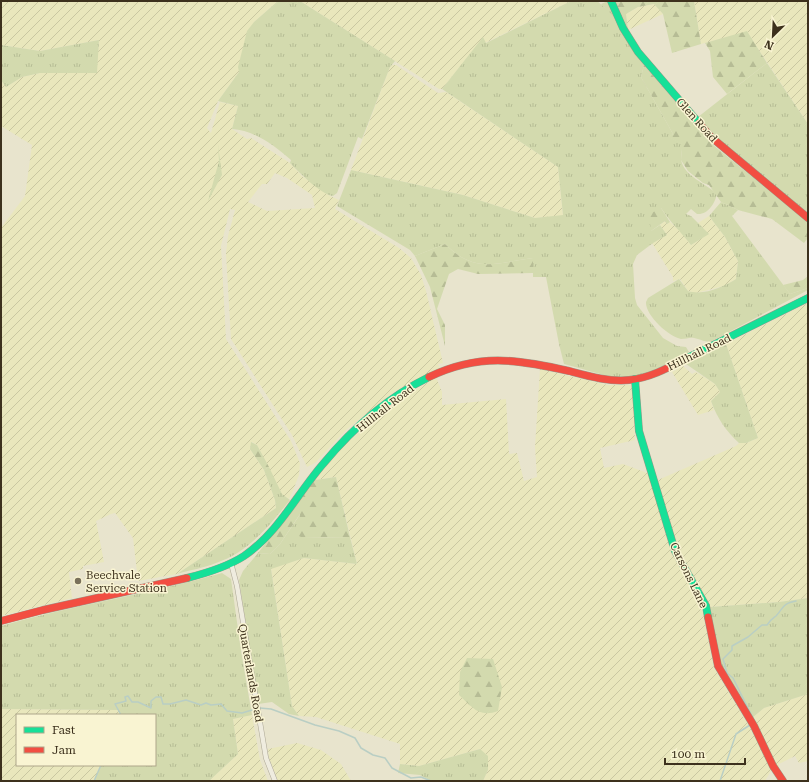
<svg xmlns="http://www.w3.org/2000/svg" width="809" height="782" font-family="'Roboto Serif',serif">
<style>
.farmland{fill:url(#farmland-furrows);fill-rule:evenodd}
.grass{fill:url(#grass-tufts)}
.forest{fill:url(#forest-firs)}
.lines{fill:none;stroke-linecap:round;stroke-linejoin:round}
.stream{stroke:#b9cec4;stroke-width:1.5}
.street-casing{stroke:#ada896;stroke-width:5.5}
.fast-casing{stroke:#9c9786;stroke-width:8}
.jam-casing{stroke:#9c9786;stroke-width:8}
.street{stroke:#efecdf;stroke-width:4.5}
.fast{stroke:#16e098;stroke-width:7}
.jam{stroke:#f24e42;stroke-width:7}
.poi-dot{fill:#79705b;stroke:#f9f4d2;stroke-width:1.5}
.labels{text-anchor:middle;stroke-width:3;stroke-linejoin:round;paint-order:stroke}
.street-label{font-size:11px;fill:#3d311d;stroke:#f9f4d2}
.poi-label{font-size:11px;fill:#3d311d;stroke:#f9f4d2;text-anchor:start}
</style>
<defs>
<pattern id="farmland-furrows" width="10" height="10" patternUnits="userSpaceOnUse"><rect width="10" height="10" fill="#e9e7bc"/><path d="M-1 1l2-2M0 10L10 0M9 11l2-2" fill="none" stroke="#c9c7a1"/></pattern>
<pattern id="grass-tufts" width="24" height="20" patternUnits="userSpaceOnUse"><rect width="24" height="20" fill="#d3daae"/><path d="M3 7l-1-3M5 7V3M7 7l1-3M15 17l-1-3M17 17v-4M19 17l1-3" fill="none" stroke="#b6bc95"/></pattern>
<pattern id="forest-firs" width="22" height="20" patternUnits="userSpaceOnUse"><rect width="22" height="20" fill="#d3daae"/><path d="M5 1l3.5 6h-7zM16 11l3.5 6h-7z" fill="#b6bc95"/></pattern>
</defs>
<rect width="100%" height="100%" fill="#e8e4cd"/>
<path class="farmland" d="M 1,1 L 278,1 L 254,22 L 239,72 L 218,101 L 207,128 L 211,133 L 220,102 L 238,106 L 232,129 L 247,139 L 251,138 L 290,163 L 302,176 L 330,196 L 339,200 L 335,209 L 399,248 L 411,258 L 421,275 L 426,291 L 443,363 L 438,364 L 440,368 L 395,391 L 346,430 L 315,463 L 307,467 L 292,435 L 231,339 L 226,253 L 228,236 L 235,210 L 230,209 L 221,246 L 226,339 L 291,441 L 300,463 L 299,475 L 292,493 L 289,499 L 282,495 L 257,445 L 252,442 L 250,449 L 264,470 L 275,500 L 276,508 L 177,574 L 138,581 L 133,538 L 115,513 L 111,514 L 96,521 L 104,562 L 83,566 L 83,569 L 69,572 L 72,598 L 1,616 L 1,228 L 25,196 L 32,145 L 1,126 L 1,80 L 6,87 L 22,77 L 40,73 L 96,73 L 99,40 L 40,51 L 1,45 ZM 275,173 L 287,178 L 312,195 L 315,208 L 267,211 L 248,202 L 262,184 L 267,184 Z
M 300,1 L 571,1 L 485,43 L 483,38 L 442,89 L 439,89 Z
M 694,1 L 808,1 L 808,124 L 747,32 L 701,44 Z
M 654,4 L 663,14 L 628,30 L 626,14 L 638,7 Z
M 392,65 L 396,65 L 438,93 L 446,92 L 558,167 L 563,216 L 535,218 L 463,195 L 351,170 L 390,67 Z
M 709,216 L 725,237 L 738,261 L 736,279 L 724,286 L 696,293 L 688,291 L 680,279 L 673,281 L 673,277 L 652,243 L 667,235 L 660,225 L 665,221 L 667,224 L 670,222 L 682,233 L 691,245 L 708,234 L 698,223 Z
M 808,303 L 808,598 L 779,602 L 710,607 L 680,554 L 673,536 L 658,480 L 736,446 L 739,443 L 746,443 L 758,438 L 726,344 Z
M 683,366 L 692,374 L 696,372 L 715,384 L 720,392 L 711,401 L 714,410 L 698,415 L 672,372 Z
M 540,369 L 608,385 L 633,385 L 635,440 L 600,448 L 604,468 L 623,464 L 647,473 L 653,486 L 667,539 L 675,556 L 701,603 L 714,668 L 749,726 L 772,769 L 765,781 L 483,781 L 488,770 L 480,749 L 419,766 L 400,764 L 400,744 L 316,717 L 299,716 L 292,706 L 271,568 L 304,558 L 357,564 L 336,477 L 315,480 L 331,459 L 344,445 L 394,404 L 436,377 L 442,392 L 442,405 L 506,399 L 509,454 L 517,453 L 524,481 L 537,477 L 535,447 Z
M 808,694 L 808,761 L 799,763 L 795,756 L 779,764 L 779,770 L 752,718 L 764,708 Z
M 1,709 L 119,710 L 121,715 L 17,715 L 17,765 L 101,765 L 94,781 L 1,781 Z
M 252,715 L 260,760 L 268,781 L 209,781 L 238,754 L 233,719 Z
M 297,743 L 321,750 L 341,764 L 351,781 L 278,781 L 269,758 L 268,749 Z"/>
<path class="grass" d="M 278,1 L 300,1 L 395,61 L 390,67 L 362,139 L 358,137 L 337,193 L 333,196 C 320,194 299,172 290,163 L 291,160 C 275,146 254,130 232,129 L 238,106 L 218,101 L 239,72 L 238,67 L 247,31 L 254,22 Z
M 571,1 L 597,1 L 614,15 L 630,46 L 644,65 L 641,77 L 673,134 L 669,137 L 683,144 C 682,148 681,155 681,159 C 683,176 707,184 717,194 C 715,203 708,215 697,214 L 691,209 L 686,214 L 691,216 L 709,234 L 691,245 C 681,232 670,222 661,208 L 651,231 L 660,225 L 667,235 L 653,243 L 637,255 L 633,264 L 635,298 L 637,305 L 663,338 L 677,346 L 686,347 L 689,352 C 668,363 641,381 616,377 C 599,375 581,368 564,364 L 559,344 L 546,277 L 533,277 L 533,258 C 495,263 475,274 445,244 L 415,256 L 410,250 L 337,206 L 351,170 L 463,195 L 535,218 L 563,215 L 558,167 L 442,89 L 483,37 L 486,43 Z
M 99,40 L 97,73 L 40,73 L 22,77 L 6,87 L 1,80 L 1,45 L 40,51 Z
M 767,63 L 808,124 L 808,209 L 806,211 C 769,181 728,154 698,117 Z
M 218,145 L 222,175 L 208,201 L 219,161 Z
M 721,202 L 738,210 L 732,216 L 790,294 L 808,288 L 808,290 L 712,341 C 705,343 701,339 694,338 C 690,337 686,339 681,339 C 669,337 645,315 646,302 L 648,298 L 679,279 L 688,291 C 704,296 723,287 736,279 L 738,261 L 725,237 L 709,216 Z
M 726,344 L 758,438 L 746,443 L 739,443 C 726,431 717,418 711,401 L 720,392 L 715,384 L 686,364 Z
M 269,467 L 282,494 L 290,500 C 269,526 249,552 216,563 C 204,568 190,570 177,574 L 276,508 L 275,500 L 264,470 Z
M 301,513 L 303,538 L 350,537 L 357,564 L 304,558 L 271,569 L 292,706 L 299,716 L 289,714 L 272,702 L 258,704 L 239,580 L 243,571 L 258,553 L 270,554 L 280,544 Z
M 222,573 L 231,579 L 241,651 L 252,715 L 233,719 L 238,754 L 209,781 L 94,781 L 101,765 L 155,765 L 155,715 L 121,715 L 118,710 L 1,709 L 1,626 C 74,605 149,594 222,573 Z
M 808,598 L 808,694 L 764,708 L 752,718 L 720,665 L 710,607 L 779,602 Z
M 480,749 L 488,756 L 488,770 L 483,781 L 431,781 L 420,775 L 398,773 L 400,764 L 419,766 Z"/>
<path class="forest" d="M 608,1 L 694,1 L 701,44 L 672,53 L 663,14 L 654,4 L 638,7 L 626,14 L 628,30 L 601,4 Z
M 747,31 L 767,63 L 727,94 L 713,77 L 710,51 L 705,43 Z
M 644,65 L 713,145 L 808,222 L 808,238 L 804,243 L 772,219 L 738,210 L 721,202 L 709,185 L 703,183 L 688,171 L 681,160 L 682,144 L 668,137 L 673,134 L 641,77 Z
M 661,208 L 670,222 L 667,224 L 665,221 L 651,231 L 649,214 Z
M 445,244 C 475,274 495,263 533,258 L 533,273 L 478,274 L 458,269 L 449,274 L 437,309 L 445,325 L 445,346 L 430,287 L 415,256 Z
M 808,276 L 808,288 L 790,294 L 783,285 L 803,280 Z
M 251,442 L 257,445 L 269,467 L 264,470 L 250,449 Z
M 336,477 L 350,537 L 303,538 L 299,536 L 300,514 L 280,544 L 270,554 L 258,553 L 315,480 Z
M 467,658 L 493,659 L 502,687 L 498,711 C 479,718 472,707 459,695 L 460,672 Z"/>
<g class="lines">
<path class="stream" d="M 260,708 L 271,709 L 315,725 L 339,731 L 355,738 L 361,748 L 373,755 L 385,758 L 392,768 L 411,778 L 421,777 L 431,781
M 121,715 L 115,704 L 126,701 L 125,697 L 128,696 L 132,702 L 138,702 L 151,708 L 151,701 L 156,697 L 161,697 L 163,704 L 170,704 L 186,700 L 201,705 L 206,703 L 211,705 L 221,704 L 227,711 L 242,713 L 252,710
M 755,722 L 733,678 L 727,673 L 723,659 L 732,650 L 732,646 L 748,637 L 762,625 L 767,625 C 770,620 772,619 776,616 C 785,606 782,604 796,601
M 94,781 L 101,765
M 720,781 L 736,734 L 750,725"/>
<g class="street-casing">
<path id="street" d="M 231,563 L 237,586 L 266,758 L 275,781"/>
</g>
<g class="fast-casing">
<path id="fast" d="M 611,1 L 623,28 L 638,52 L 699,123
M 683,360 L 808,298
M 635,379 L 639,431 L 675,551 L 706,606 L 708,617
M 187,578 C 207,573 227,567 244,556 C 278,533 297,494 323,464 C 352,429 388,397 429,377"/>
</g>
<g class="jam-casing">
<path id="jam" d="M 699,123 L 711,137 L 808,218
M 429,377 C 479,353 516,359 569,371 C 588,376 609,382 629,380 C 649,378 666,369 683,360
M 708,617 L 718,666 L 754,726 L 773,766 L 783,781
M 1,621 L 43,610 L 187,578"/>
</g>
<use href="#street" class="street"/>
<use href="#fast" class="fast"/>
<use href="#jam" class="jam"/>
</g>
<circle class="poi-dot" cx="78" cy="581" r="4"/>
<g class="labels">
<g class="street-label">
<text transform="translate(697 120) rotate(48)" y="4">Glen Road</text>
<text transform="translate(699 352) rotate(-26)" y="4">Hillhall Road</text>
<text transform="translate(385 408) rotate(-38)" y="4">Hillhall Road</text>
<text transform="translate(689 575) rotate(64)" y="4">Carsons Lane</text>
<text transform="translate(251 673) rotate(80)" y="4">Quarterlands Road</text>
</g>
<g class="poi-label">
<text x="86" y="579">Beechvale<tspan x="86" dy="13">Service Station</tspan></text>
</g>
</g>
<rect width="809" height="782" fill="none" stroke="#3d311d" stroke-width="4"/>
<rect x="16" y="714" width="140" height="52" fill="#f9f4d2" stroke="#aea68a"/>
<rect x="24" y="727" width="20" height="6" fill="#16e098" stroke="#aea68a"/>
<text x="52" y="734" font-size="12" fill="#3d311d">Fast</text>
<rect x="24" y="747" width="20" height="6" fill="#f24e42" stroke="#aea68a"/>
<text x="52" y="754" font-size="12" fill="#3d311d">Jam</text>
<g transform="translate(773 36) rotate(204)" stroke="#f9f4d2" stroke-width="3" paint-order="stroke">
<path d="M0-3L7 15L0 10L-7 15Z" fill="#3d311d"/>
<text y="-6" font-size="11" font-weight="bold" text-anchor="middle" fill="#3d311d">N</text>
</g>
<path d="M665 758v6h80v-6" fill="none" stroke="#3d311d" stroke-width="2"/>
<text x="671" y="758" font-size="12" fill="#3d311d" stroke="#f9f4d2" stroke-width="3" paint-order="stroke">100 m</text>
</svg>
